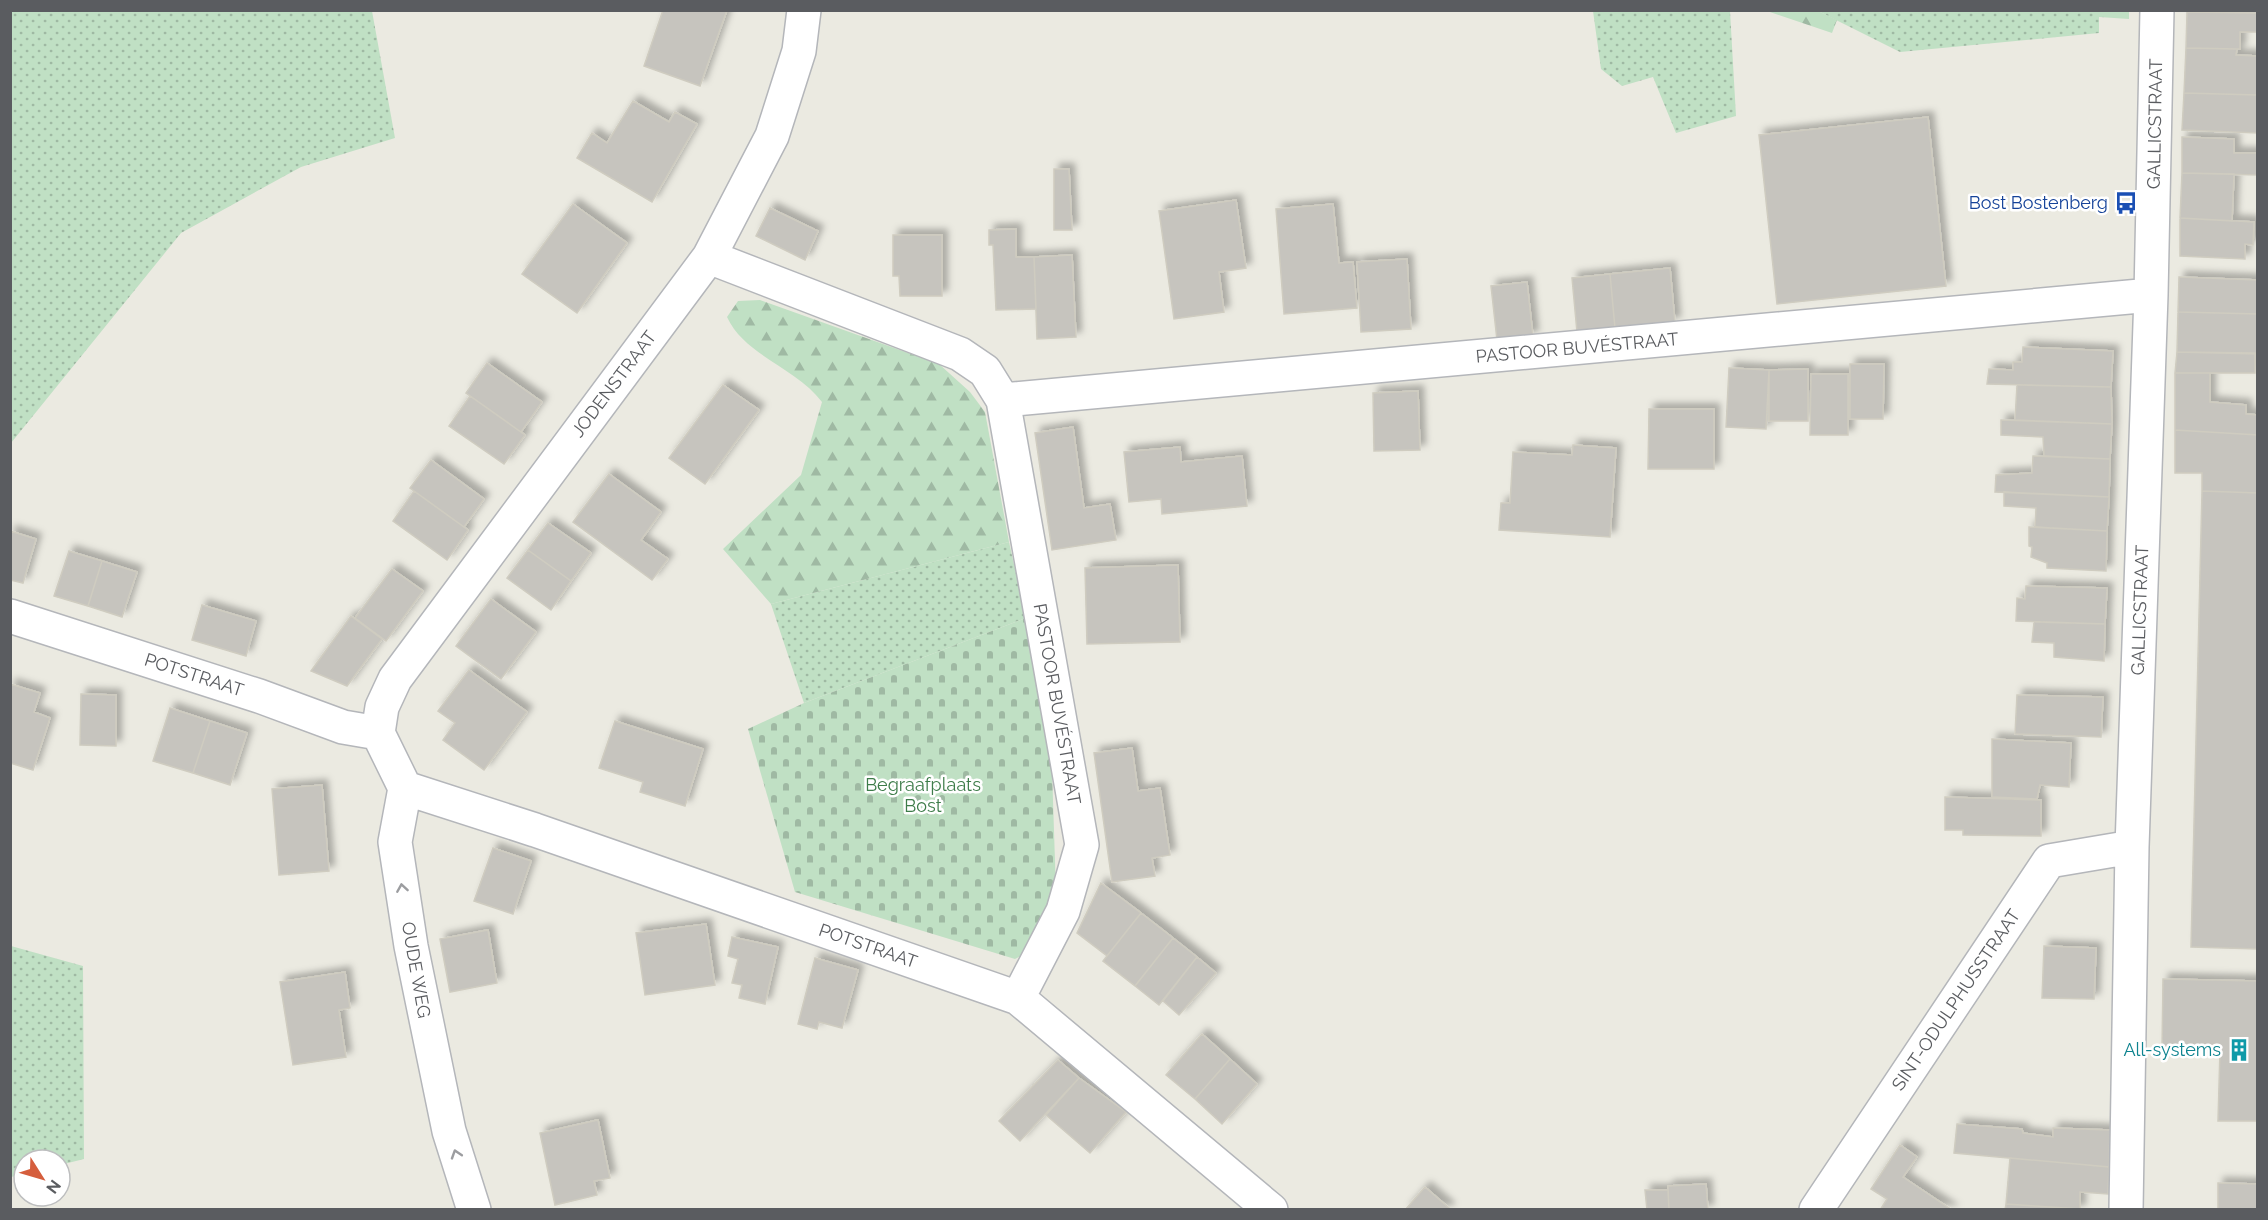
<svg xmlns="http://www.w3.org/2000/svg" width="2268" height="1220" font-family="Raleway,sans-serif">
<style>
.grass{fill:url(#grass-dots)}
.forest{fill:url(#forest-firs)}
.cemetery{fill:url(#cemetery-stones)}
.building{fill:#c6c4be;stroke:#cfccc0;stroke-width:1.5;filter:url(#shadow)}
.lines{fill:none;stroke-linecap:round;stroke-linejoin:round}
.minor-casing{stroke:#b4b6ba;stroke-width:36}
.minor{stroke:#fff;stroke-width:33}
.oneway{stroke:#9c9da0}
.labels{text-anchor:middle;stroke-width:5;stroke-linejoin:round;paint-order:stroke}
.street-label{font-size:18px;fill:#5a5c60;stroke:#fff}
.transit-label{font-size:18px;fill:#164399;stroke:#fff;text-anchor:end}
.park-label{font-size:18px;fill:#3d7c49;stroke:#fff}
.culture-label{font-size:18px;fill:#0d838f;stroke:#fff;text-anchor:end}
</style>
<defs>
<pattern id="grass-dots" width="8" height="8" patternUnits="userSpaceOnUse" patternTransform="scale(1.5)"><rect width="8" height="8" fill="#c0e0c4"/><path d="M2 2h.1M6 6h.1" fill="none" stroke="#9fb9a3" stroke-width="1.8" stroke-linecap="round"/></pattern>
<pattern id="forest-firs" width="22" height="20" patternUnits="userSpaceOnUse" patternTransform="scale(1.5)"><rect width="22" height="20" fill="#c0e0c4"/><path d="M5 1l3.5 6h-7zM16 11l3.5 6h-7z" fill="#9fb9a3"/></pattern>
<pattern id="cemetery-stones" width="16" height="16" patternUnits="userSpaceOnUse" patternTransform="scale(1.5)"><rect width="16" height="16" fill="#c0e0c4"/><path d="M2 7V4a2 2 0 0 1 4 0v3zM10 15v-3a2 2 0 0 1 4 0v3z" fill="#9fb9a3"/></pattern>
<filter id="shadow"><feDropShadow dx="5.5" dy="-5.5" stdDeviation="3" flood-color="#0004"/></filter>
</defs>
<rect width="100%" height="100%" fill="#ebeae1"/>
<path class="grass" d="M 11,10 L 372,11 L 395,138 L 301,167 L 181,233 L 11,443 Z
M 1593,11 L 1730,11 L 1736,116 L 1676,133 L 1653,77 L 1622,86 L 1601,69 Z
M 1818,11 L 2099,11 L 2099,33 L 1900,52 Z
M 1009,542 L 1026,618 L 804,703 L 771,604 Z
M 11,946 L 83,966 L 84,1159 L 60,1165 L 60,1160 L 24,1160 L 24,1174 L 11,1177 Z"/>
<path class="forest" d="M 1767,11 L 1818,11 L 1837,20 L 1832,33 Z
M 2099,11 L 2129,11 L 2129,19 L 2099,17 Z
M 760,300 L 939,364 L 970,392 L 985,412 L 1009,542 L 771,604 L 723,549 L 801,475 L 822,402 C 797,368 745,356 727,317 L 738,301 Z"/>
<path class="cemetery" d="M 1026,618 L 1052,770 L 1056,892 L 1028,952 L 1015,959 L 795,892 L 748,729 L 804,703 Z"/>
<path class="building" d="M 663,10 L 727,10 L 700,86 L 644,66 Z
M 2187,10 L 2258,10 L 2258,13 L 2187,12 Z
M 2187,12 L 2258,13 L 2258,32 L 2240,32 L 2240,49 L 2186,48 Z
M 2186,48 L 2237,49 L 2236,55 L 2258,56 L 2258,95 L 2184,93 Z
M 2184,93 L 2257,95 L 2258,133 L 2182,130 Z
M 633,101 L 669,122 L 675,112 L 697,124 L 652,202 L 577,158 L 592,133 L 607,143 Z
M 1928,117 L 1946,286 L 1777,304 L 1759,135 Z
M 2182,137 L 2234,139 L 2234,153 L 2258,153 L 2258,175 L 2182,173 Z
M 1054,169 L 1069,169 L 1072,230 L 1054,230 Z
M 2182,173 L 2234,174 L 2232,221 L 2180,218 Z
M 1236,200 L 1246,268 L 1219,272 L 1224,312 L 1174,319 L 1159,211 Z
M 573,204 L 627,243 L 577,313 L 522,274 Z
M 1333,204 L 1339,263 L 1353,262 L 1357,308 L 1284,314 L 1276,209 Z
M 770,208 L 818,231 L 805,260 L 756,236 Z
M 2180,218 L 2254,222 L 2253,245 L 2245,244 L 2245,259 L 2180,256 Z
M 1016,229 L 1016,257 L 1034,257 L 1036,309 L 996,310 L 993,245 L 989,245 L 989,230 Z
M 893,235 L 942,235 L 942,296 L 900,296 L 899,276 L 893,276 Z
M 1072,255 L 1076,337 L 1037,339 L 1034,257 Z
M 1407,259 L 1411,329 L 1361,332 L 1357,262 Z
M 1670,268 L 1675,322 L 1615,328 L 1610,274 Z
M 1610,274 L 1615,328 L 1577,332 L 1572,278 Z
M 2179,277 L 2258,280 L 2258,314 L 2178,312 Z
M 1527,282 L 1533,336 L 1497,340 L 1491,286 Z
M 2178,312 L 2258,314 L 2258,354 L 2177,352 Z
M 2023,347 L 2113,351 L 2111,387 L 1987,384 L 1989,369 L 2013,370 L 2013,362 L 2022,362 Z
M 2177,352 L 2255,353 L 2255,373 L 2175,373 Z
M 487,363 L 542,402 L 521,432 L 466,393 Z
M 1850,364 L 1884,364 L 1883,419 L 1850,419 Z
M 1729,368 L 1769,370 L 1766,429 L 1726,427 Z
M 1808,369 L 1808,421 L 1769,421 L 1769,370 Z
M 2175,373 L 2210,373 L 2210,402 L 2246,405 L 2246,414 L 2258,415 L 2258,435 L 2175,430 Z
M 1811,374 L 1848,374 L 1848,435 L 1810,435 Z
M 723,385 L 759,410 L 705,484 L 669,458 Z
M 2017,385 L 2111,387 L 2112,424 L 2015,420 Z
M 1418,391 L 1420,450 L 1374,451 L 1373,393 Z
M 470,396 L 525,435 L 504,464 L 449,426 Z
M 1649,409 L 1714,409 L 1714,469 L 1648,469 Z
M 2001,420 L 2112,424 L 2110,459 L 2044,456 L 2043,437 L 2001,435 Z
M 1073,427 L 1084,508 L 1110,504 L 1116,540 L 1052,550 L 1035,433 Z
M 2175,430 L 2258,435 L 2258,493 L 2202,491 L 2202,473 L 2175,473 Z
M 1573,445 L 1616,448 L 1610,537 L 1499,530 L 1501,503 L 1510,503 L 1513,452 L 1572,455 Z
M 1180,447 L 1181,462 L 1242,456 L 1247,506 L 1162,514 L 1161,499 L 1129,502 L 1124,452 Z
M 2033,456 L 2110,459 L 2109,497 L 1995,492 L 1996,475 L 2032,473 Z
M 431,460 L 484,499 L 464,527 L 410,488 Z
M 609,474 L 661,512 L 641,540 L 668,559 L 652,580 L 573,522 Z
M 414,491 L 468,530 L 447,560 L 393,521 Z
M 2202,491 L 2258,493 L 2258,949 L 2191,947 Z
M 2004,492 L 2109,497 L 2107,531 L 2035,527 L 2036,508 L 2004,506 Z
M 548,523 L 591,553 L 571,581 L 528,550 Z
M 2029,527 L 2107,531 L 2106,571 L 2047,568 L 2047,563 L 2031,557 L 2032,547 L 2029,546 Z
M 10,531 L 36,539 L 23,583 L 10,580 Z
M 528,550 L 571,581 L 551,610 L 507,578 Z
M 69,551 L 102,561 L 88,606 L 54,596 Z
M 102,561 L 137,572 L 122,617 L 88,606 Z
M 1178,565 L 1180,642 L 1087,644 L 1085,568 Z
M 392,569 L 423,591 L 386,641 L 355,618 Z
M 2026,586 L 2107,588 L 2105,624 L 2016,621 L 2017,598 L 2025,599 Z
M 491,599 L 536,632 L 501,679 L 456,646 Z
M 202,605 L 256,621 L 246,656 L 192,640 Z
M 351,616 L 382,639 L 347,686 L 311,671 Z
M 2034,622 L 2105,624 L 2104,661 L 2054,657 L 2054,643 L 2032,642 Z
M 469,670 L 527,712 L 484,770 L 443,740 L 455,723 L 438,711 Z
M 10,684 L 40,693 L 34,712 L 50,718 L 33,770 L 10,763 Z
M 81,694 L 116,695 L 116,746 L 80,745 Z
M 2017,695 L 2103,697 L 2101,737 L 2015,734 Z
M 170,708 L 210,721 L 193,773 L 153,761 Z
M 210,721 L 247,733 L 230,785 L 193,773 Z
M 615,721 L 703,749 L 685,806 L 640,792 L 643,782 L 599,768 Z
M 1992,739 L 2071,743 L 2069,787 L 2040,785 L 2037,799 L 1992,797 Z
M 1132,748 L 1138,791 L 1160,788 L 1170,855 L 1152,858 L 1155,876 L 1112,882 L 1094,753 Z
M 322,785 L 329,871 L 279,875 L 272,789 Z
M 1945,797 L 2041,800 L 2041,836 L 1963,835 L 1963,830 L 1945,830 Z
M 493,848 L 531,861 L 513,914 L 474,901 Z
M 1101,883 L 1141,913 L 1103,961 L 1107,956 L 1077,933 Z
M 1141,913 L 1173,938 L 1135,986 L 1103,961 Z
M 706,924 L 715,985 L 645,995 L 636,933 Z
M 488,930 L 497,983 L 450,992 L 440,939 Z
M 732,937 L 778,947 L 765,1004 L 739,998 L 742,985 L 732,983 L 738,959 L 728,956 Z
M 1173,938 L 1197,957 L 1159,1005 L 1135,986 Z
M 2044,946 L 2096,948 L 2094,999 L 2042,998 Z
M 1197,957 L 1216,973 L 1179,1015 L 1163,1001 Z
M 815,958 L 858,970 L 842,1028 L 819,1022 L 817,1029 L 798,1024 Z
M 345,972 L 350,1008 L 339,1010 L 346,1057 L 293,1065 L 280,982 Z
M 2163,979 L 2258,981 L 2258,1121 L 2218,1121 L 2220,1050 L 2162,1050 Z
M 1202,1034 L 1230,1059 L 1195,1099 L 1166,1075 Z
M 1230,1059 L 1257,1084 L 1222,1124 L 1195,1099 Z
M 1058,1060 L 1079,1078 L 1020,1141 L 999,1121 Z
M 1079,1078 L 1126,1112 L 1090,1153 L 1046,1115 Z
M 598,1120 L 610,1178 L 594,1181 L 597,1195 L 555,1205 L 540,1133 Z
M 1957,1124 L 2022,1129 L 2023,1133 L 2053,1137 L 2053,1128 L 2110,1130 L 2109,1167 L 1954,1153 Z
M 1900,1145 L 1917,1157 L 1903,1177 L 1952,1210 L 1880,1210 L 1887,1199 L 1871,1189 Z
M 2010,1158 L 2109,1167 L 2108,1194 L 2080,1192 L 2080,1209 L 2006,1204 Z
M 2218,1183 L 2258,1184 L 2258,1210 L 2218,1210 Z
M 1706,1184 L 1708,1210 L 1669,1210 L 1668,1186 Z
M 1425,1187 L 1449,1208 L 1448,1210 L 1405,1210 Z
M 1645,1190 L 1668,1190 L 1669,1210 L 1647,1210 Z
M 2006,1204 L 2080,1209 L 2080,1210 L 2005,1210 Z"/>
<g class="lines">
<g class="minor-casing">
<path id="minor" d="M 709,257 L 960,354 L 985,371 L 1003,400 L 1082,845 L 1063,911 L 1018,998
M 1003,400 L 2151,295
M 10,616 L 259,696 L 343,727 L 378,733
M 378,733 L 382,707 L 395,679 L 709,257 L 772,136 L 799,51 L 804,10
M 378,733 L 405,788 L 395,842 L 411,946 L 449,1131 L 474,1210
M 405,788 L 535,830 L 1018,998 L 1271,1210
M 1816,1210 L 2049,861 L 2132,847
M 2126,1210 L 2132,847 L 2151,295 L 2157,10"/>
</g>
<use href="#minor" class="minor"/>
</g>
<defs><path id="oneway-chevron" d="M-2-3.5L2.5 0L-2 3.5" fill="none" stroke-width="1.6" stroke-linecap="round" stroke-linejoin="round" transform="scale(1.5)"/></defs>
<g class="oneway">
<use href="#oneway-chevron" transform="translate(402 888) rotate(-99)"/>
<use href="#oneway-chevron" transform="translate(456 1154) rotate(-108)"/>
</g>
<defs>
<g id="bus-bare" transform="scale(1.8)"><path d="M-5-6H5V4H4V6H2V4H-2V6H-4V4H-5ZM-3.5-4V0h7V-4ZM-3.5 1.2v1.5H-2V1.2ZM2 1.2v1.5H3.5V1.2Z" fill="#1a4fb4" stroke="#fff" stroke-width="2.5" paint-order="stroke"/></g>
<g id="building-bare" transform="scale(1.8)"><path d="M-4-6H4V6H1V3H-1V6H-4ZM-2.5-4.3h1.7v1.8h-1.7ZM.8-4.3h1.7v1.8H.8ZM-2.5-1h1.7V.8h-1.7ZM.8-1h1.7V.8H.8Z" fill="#0f9aa8" stroke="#fff" stroke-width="2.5" paint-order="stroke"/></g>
</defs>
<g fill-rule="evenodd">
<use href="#bus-bare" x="2126" y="203"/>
<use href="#building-bare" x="2239" y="1050"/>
</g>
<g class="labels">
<g class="street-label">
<text transform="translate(2155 124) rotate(-89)" y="6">GALLICSTRAAT</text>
<text transform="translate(1577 348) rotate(-5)" y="6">PASTOOR BUVÉSTRAAT</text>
<text transform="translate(614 384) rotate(-53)" y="6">JODENSTRAAT</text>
<text transform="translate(2140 610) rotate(-88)" y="6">GALLICSTRAAT</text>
<text transform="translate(194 675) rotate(18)" y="6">POTSTRAAT</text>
<text transform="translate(1057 704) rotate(80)" y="6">PASTOOR BUVÉSTRAAT</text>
<text transform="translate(868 946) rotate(19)" y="6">POTSTRAAT</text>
<text transform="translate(416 970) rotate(80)" y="6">OUDE WEG</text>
<text transform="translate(1956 1000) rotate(-56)" y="6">SINT-ODULPHUSSTRAAT</text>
</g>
<g class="transit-label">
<text x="2108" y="209">Bost Bostenberg</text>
</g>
<g class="park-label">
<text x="923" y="791">Begraafplaats<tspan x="923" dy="21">Bost</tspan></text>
</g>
<g class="culture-label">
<text x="2221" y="1056">All-systems</text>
</g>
</g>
<rect width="2268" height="1220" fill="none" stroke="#5a5c60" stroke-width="24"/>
<g transform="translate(42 1178) rotate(127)"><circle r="28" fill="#ffffff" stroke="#bdbebf" stroke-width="1.5"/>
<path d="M0-4.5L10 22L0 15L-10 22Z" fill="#d55e3d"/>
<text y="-9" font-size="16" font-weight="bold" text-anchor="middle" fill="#5a5c60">N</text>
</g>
</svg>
